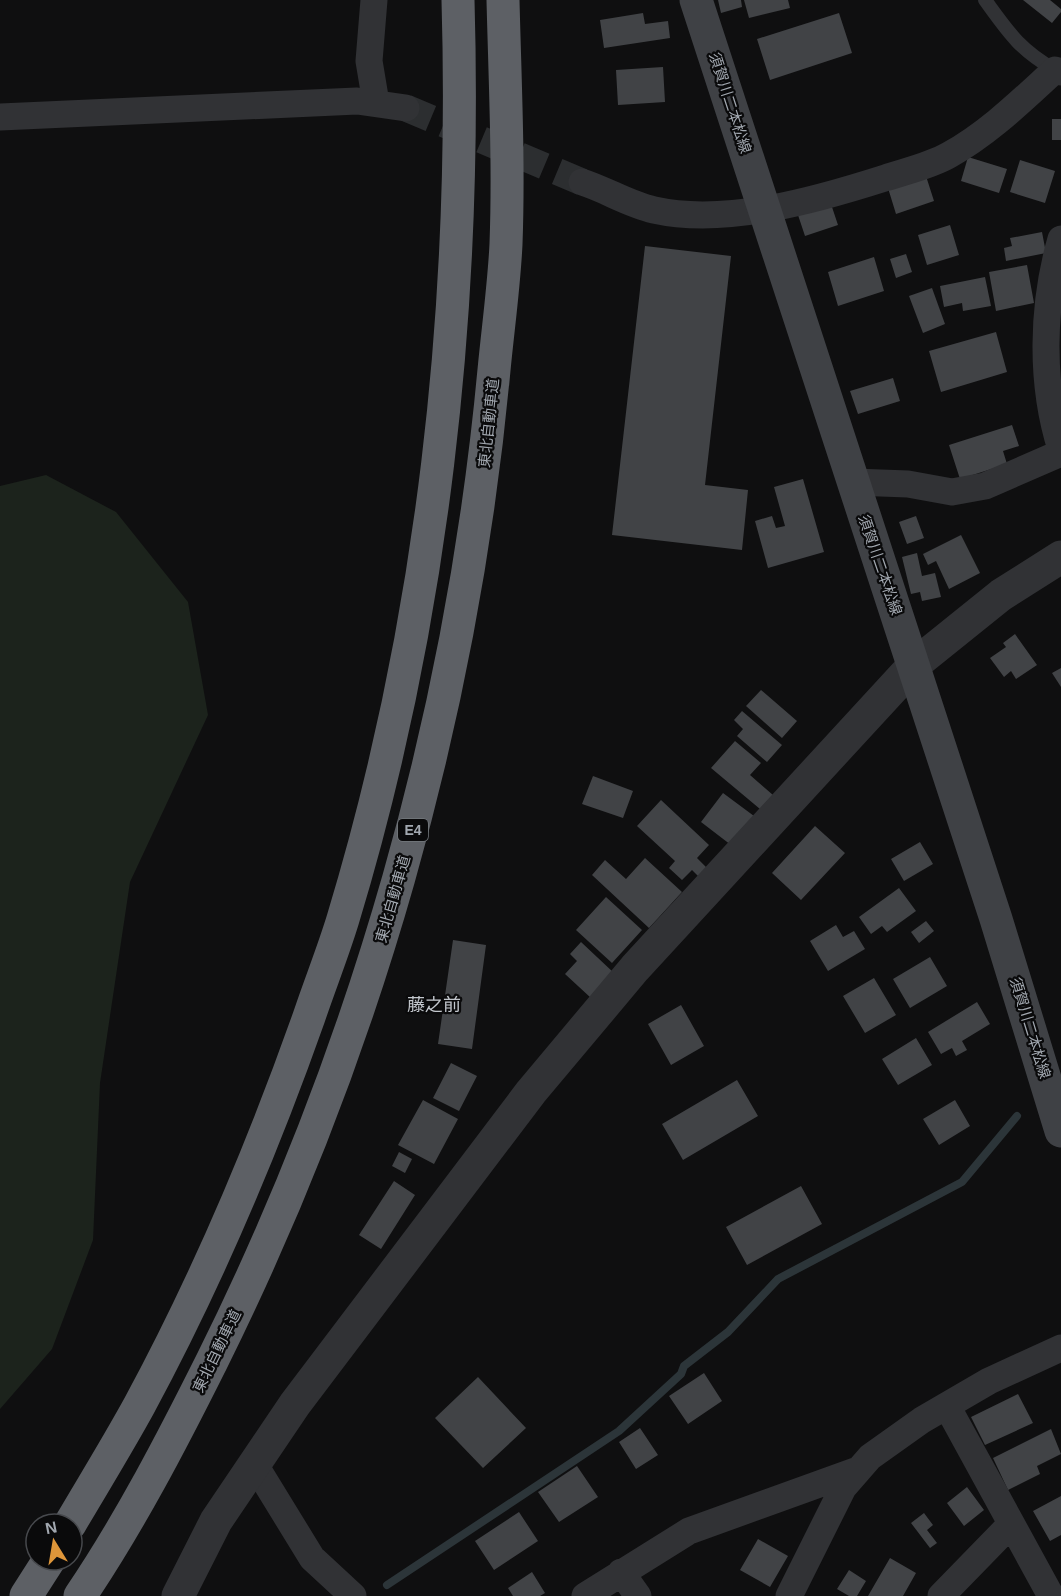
<svg xmlns="http://www.w3.org/2000/svg" width="1061" height="1596" font-family="Arial,'Noto Sans JP',sans-serif">
<style>
.green{fill:#1c231c}
.lines{fill:none;stroke-linecap:round;stroke-linejoin:round}
.stream{stroke:#2c3539;stroke-width:8}
.building{fill:#414346}
.minor-tunnel{stroke:#2c2e30;stroke-width:27;stroke-dasharray:27 14;stroke-linecap:butt}
.service{stroke:#313235;stroke-width:14}
.minor{stroke:#313235;stroke-width:27}
.tertiary{stroke:#313235;stroke-width:33}
.secondary{stroke:#3f4145;stroke-width:33}
.motorway{stroke:#5d6065;stroke-width:33}
.labels{text-anchor:middle;stroke-width:4.5;stroke-linejoin:round;paint-order:stroke}
.shield{fill:#0a0a0b;stroke:#74797e;stroke-width:1.5}
.shield-label{font-size:14px;font-weight:bold;fill:#a2a8b0}
.street-label{font-size:15px;fill:#a2a8b0;stroke:#0a0a0b}
.quarter-label{font-size:18px;fill:#c2c6cc;stroke:#0a0a0b}
</style>
<rect width="100%" height="100%" fill="#0f0f10"/>
<path class="green" d="M 46,475 L 116,512 L 188,602 L 208,715 L 130,882 L 100,1083 L 93,1240 L 52,1349 L 0,1409 L 0,486 Z"/>
<g class="lines">
<path class="stream" d="M 387,1585 L 619,1431 L 681,1374 L 684,1366 L 728,1332 L 778,1279 L 962,1182 L 1017,1116"/>
</g>
<path class="building" d="M 718,0 L 741,0 L 742,7 L 721,13 Z
M 744,0 L 788,0 L 790,8 L 749,18 Z
M 1023,0 L 1050,0 L 1061,9 L 1061,12 L 1052,23 Z
M 643,13 L 645,24 L 668,21 L 670,38 L 604,48 L 600,20 Z
M 839,13 L 852,53 L 770,80 L 757,39 Z
M 663,67 L 665,102 L 618,105 L 616,70 Z
M 1052,119 L 1061,119 L 1061,140 L 1052,140 Z
M 968,157 L 1007,169 L 999,193 L 961,181 Z
M 1020,160 L 1055,171 L 1045,203 L 1010,192 Z
M 926,176 L 934,201 L 896,214 L 888,188 Z
M 830,201 L 838,225 L 805,236 L 797,212 Z
M 950,225 L 959,255 L 927,265 L 918,235 Z
M 1042,232 L 1046,253 L 1006,261 L 1004,248 L 1012,246 L 1010,238 Z
M 645,246 L 731,256 L 705,485 L 748,490 L 742,550 L 612,535 Z
M 906,254 L 912,272 L 896,278 L 890,259 Z
M 874,257 L 884,291 L 838,306 L 828,272 Z
M 1027,265 L 1034,303 L 996,311 L 989,272 Z
M 985,277 L 991,306 L 963,311 L 962,303 L 944,307 L 940,286 Z
M 932,288 L 945,324 L 923,333 L 909,296 Z
M 996,332 L 1007,372 L 941,392 L 929,351 Z
M 893,378 L 900,401 L 858,414 L 850,391 Z
M 1012,425 L 1019,446 L 1003,451 L 1007,464 L 960,479 L 949,445 Z
M 803,479 L 824,552 L 768,568 L 755,521 L 772,516 L 776,528 L 785,526 L 774,487 Z
M 916,516 L 924,538 L 907,544 L 899,522 Z
M 961,535 L 980,573 L 949,589 L 936,561 L 928,565 L 923,554 Z
M 917,553 L 922,576 L 935,573 L 941,597 L 922,601 L 920,592 L 911,594 L 902,557 Z
M 1015,634 L 1037,665 L 1016,679 L 1011,671 L 1004,677 L 990,658 L 1006,647 L 1003,643 Z
M 1061,668 L 1061,687 L 1052,673 Z
M 761,690 L 797,721 L 782,738 L 746,706 Z
M 742,711 L 782,745 L 767,762 L 737,736 L 743,729 L 734,720 Z
M 735,741 L 761,763 L 750,775 L 773,795 L 760,809 L 711,768 Z
M 593,776 L 633,791 L 623,818 L 582,804 Z
M 723,793 L 754,816 L 731,845 L 701,822 Z
M 661,800 L 709,845 L 697,858 L 708,869 L 700,878 L 692,870 L 682,880 L 669,868 L 675,861 L 637,826 Z
M 815,826 L 845,853 L 801,900 L 772,873 Z
M 920,842 L 933,864 L 904,881 L 891,859 Z
M 645,858 L 682,892 L 649,928 L 592,875 L 605,860 L 626,879 Z
M 899,888 L 916,911 L 887,932 L 882,926 L 871,934 L 859,917 Z
M 606,897 L 642,930 L 612,963 L 576,930 Z
M 926,921 L 934,931 L 919,943 L 911,932 Z
M 836,925 L 843,937 L 854,931 L 865,949 L 828,971 L 810,941 Z
M 453,940 L 486,945 L 472,1049 L 438,1044 Z
M 581,942 L 614,973 L 591,998 L 565,974 L 577,961 L 570,954 Z
M 930,957 L 947,986 L 910,1008 L 893,979 Z
M 874,978 L 896,1015 L 865,1033 L 843,996 Z
M 977,1002 L 990,1024 L 962,1041 L 967,1050 L 956,1056 L 952,1048 L 941,1054 L 928,1032 Z
M 681,1005 L 704,1046 L 671,1065 L 648,1024 Z
M 916,1038 L 932,1065 L 898,1085 L 882,1059 Z
M 451,1063 L 477,1076 L 459,1111 L 433,1098 Z
M 737,1080 L 758,1116 L 683,1160 L 662,1124 Z
M 423,1100 L 458,1119 L 434,1164 L 398,1145 Z
M 955,1100 L 970,1126 L 939,1145 L 923,1119 Z
M 399,1152 L 412,1159 L 405,1173 L 392,1166 Z
M 394,1181 L 415,1195 L 381,1249 L 359,1235 Z
M 801,1186 L 822,1224 L 747,1265 L 726,1227 Z
M 704,1373 L 722,1401 L 688,1424 L 669,1396 Z
M 478,1377 L 526,1428 L 483,1468 L 435,1418 Z
M 1018,1394 L 1033,1423 L 985,1445 L 971,1417 Z
M 640,1428 L 658,1455 L 636,1469 L 619,1442 Z
M 1051,1429 L 1061,1454 L 1037,1466 L 1040,1474 L 1008,1490 L 993,1458 Z
M 577,1466 L 598,1497 L 559,1522 L 538,1492 Z
M 967,1487 L 984,1510 L 964,1526 L 947,1503 Z
M 1061,1496 L 1061,1535 L 1050,1541 L 1033,1511 Z
M 519,1512 L 538,1541 L 494,1570 L 475,1541 Z
M 924,1513 L 933,1525 L 927,1530 L 937,1543 L 930,1548 L 911,1523 Z
M 758,1539 L 788,1556 L 770,1587 L 740,1570 Z
M 890,1558 L 916,1573 L 903,1596 L 868,1596 Z
M 849,1570 L 866,1581 L 857,1596 L 849,1596 L 837,1589 Z
M 532,1572 L 545,1593 L 540,1596 L 513,1596 L 508,1588 Z"/>
<g class="lines">
<path class="minor-tunnel" d="M 406,108 L 582,182"/>
<path class="service" d="M 985,0 C 1009,33 1019,49 1055,70"/>
<path class="minor" d="M 374,0 L 369,61 L 376,103
M 0,117 L 357,101 L 406,108
M 582,182 C 607,190 628,204 654,210 C 726,226 816,200 885,178 C 906,171 930,166 949,155 C 989,133 1022,100 1055,70 L 1061,72
M 1061,239 C 1042,305 1040,383 1061,449
M 853,482 L 908,484 L 952,492 L 985,486 L 1061,453
M 947,1406 L 1051,1596
M 255,1465 L 312,1558 L 353,1596
M 621,1572 L 638,1596
M 585,1596 L 689,1531 L 858,1470
M 789,1596 L 843,1488 L 870,1457 L 922,1420 L 989,1381 L 1061,1348
M 941,1596 L 1011,1524"/>
<path class="tertiary" d="M 178,1596 L 216,1521 L 295,1404 L 531,1092 L 635,968 L 914,665 L 1001,595 L 1061,557"/>
<path class="secondary" d="M 696,0 L 996,919 L 1061,1131"/>
<path class="motorway" d="M 70,1524 C 93,1485 117,1446 139,1406 C 206,1282 262,1150 309,1017 C 320,984 333,952 343,919 C 433,622 467,309 458,0
M 26,1596 L 49,1560
M 80,1596 C 130,1522 172,1441 212,1361 C 366,1051 462,714 494,370 C 498,328 504,286 506,244 C 509,163 505,81 503,0"/>
</g>
<g class="labels">
<rect class="shield" x="398" y="819" width="30" height="22" rx="4.5"/>
<g class="shield-label">
<text x="413" y="835">E4</text>
</g>
<g class="street-label">
<text transform="translate(730 103) rotate(72)" y="5">須賀川二本松線</text>
<text transform="translate(489 423) rotate(-84)" y="5">東北自動車道</text>
<text transform="translate(880 565) rotate(71)" y="5">須賀川二本松線</text>
<text transform="translate(393 899) rotate(-74)" y="5">東北自動車道</text>
<text transform="translate(1030 1028) rotate(73)" y="5">須賀川二本松線</text>
<text transform="translate(217 1351) rotate(-64)" y="5">東北自動車道</text>
</g>
<g class="quarter-label">
<text x="434" y="1011">藤之前</text>
</g>
</g>
<g transform="translate(54 1542) rotate(349)"><circle r="28" fill="#0a0a0b" stroke="#47494d" stroke-width="1.5"/>
<path d="M0-4.5L10 22L0 15L-10 22Z" fill="#de963a"/>
<text y="-9" font-size="16" font-weight="bold" text-anchor="middle" fill="#a2a8b0">N</text>
</g>
</svg>
